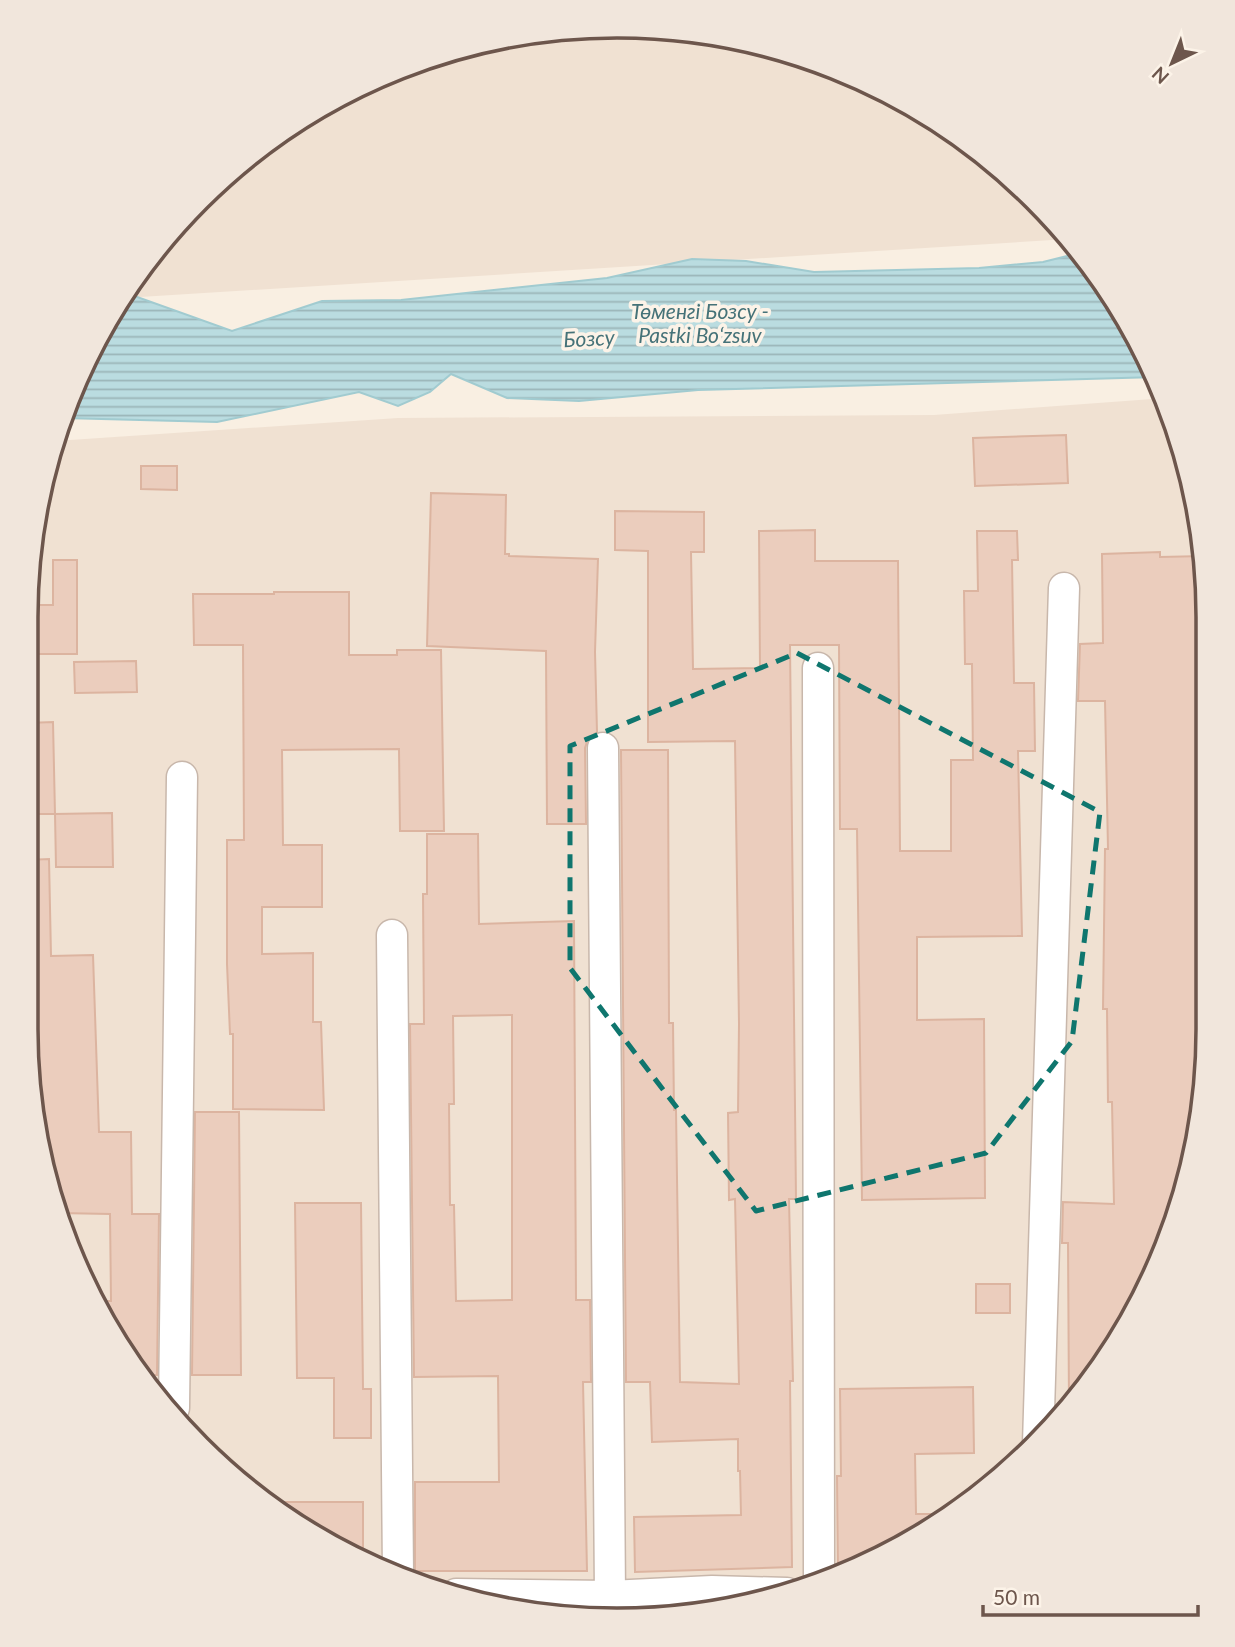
<svg xmlns="http://www.w3.org/2000/svg" width="1235" height="1647" font-family="Lato,sans-serif">
<style>
.residential{fill:#f0e1d2}
.water{fill:url(#water-rules);stroke:#a1cbd0;stroke-width:2}
.building{fill:#ebcdbd;stroke:#dcb4a0;stroke-width:2;fill-rule:evenodd}
.lines{fill:none;stroke-linecap:round;stroke-linejoin:round}
.minor-casing{stroke:#c8b7ab;stroke-width:33}
.minor{stroke:#fff;stroke-width:30}
.marked{fill:none;stroke:#0f766e;stroke-width:5;stroke-dasharray:14 9;stroke-linejoin:round}
.labels{text-anchor:middle;stroke-width:7;stroke-linejoin:round;paint-order:stroke}
.water-label{font-size:21px;font-style:italic;fill:#457278;stroke:#fcf3e8}
.rim{fill:none;stroke:#6d564c;stroke-width:3.5}
</style>
<defs>
<pattern id="water-rules" width="6" height="5" patternUnits="userSpaceOnUse" patternTransform="scale(1.75)"><rect width="6" height="5" fill="#badce0"/><path d="M0 2.5h6" fill="none" stroke="#9bb5b8"/></pattern>
</defs>
<rect width="100%" height="100%" fill="#f9efe2"/>
<path class="residential" d="M 617,26 L 732,38 L 843,71 L 946,126 L 1035,199 L 1068,239 L 124,298 L 148,258 L 289,126 L 391,71 L 502,38 Z
M 1166,398 L 1204,541 L 1204,1107 L 1177,1220 L 1129,1325 L 1036,1447 L 946,1521 L 807,1589 L 656,1620 L 502,1609 L 356,1560 L 227,1474 L 106,1325 L 47,1183 L 26,1029 L 27,579 L 47,464 L 55,441 L 398,418 L 934,415 Z"/>
<path class="water" d="M 1079,253 L 1109,289 L 1156,377 L 698,390 L 579,401 L 507,398 L 451,374 L 430,392 L 398,406 L 359,392 L 217,422 L 64,418 L 87,356 L 126,293 L 232,331 L 322,301 L 401,300 L 607,278 L 692,259 L 746,261 L 814,272 L 979,268 L 1043,262 Z"/>
<path class="building" d="M 1066,435 L 1068,483 L 975,486 L 973,438 Z
M 141,466 L 177,466 L 177,490 L 141,489 Z
M 431,493 L 506,495 L 505,554 L 509,554 L 509,556 L 598,559 L 595,652 L 597,732 L 588,739 L 585,748 L 586,824 L 547,824 L 546,651 L 427,646 Z
M 615,511 L 704,512 L 704,552 L 691,552 L 693,669 L 760,668 L 759,531 L 815,530 L 815,561 L 898,561 L 900,851 L 951,851 L 951,760 L 973,760 L 972,664 L 965,664 L 964,591 L 978,591 L 977,531 L 1017,531 L 1018,560 L 1012,560 L 1014,683 L 1034,683 L 1035,751 L 1018,751 L 1022,936 L 917,937 L 917,1020 L 984,1019 L 985,1198 L 862,1200 L 857,829 L 840,829 L 839,645 L 790,645 L 796,1199 L 789,1199 L 793,1381 L 790,1381 L 792,1567 L 635,1572 L 634,1517 L 741,1515 L 740,1471 L 738,1471 L 738,1439 L 652,1442 L 650,1382 L 626,1382 L 621,750 L 668,750 L 669,1023 L 673,1023 L 674,1110 L 676,1110 L 680,1382 L 739,1384 L 735,1199 L 729,1200 L 728,1113 L 738,1112 L 739,1024 L 735,741 L 648,742 L 648,551 L 615,550 Z
M 1160,552 L 1160,557 L 1204,556 L 1204,1107 L 1177,1220 L 1129,1325 L 1069,1404 L 1068,1243 L 1062,1243 L 1063,1202 L 1114,1204 L 1112,1102 L 1108,1102 L 1107,1009 L 1103,1009 L 1105,849 L 1108,849 L 1105,701 L 1078,701 L 1080,644 L 1103,643 L 1102,554 Z
M 53,560 L 77,560 L 77,654 L 27,654 L 27,629 L 31,629 L 31,605 L 53,605 Z
M 274,592 L 349,592 L 349,655 L 397,655 L 397,650 L 441,650 L 444,831 L 400,831 L 399,749 L 282,750 L 283,845 L 322,845 L 322,907 L 262,907 L 262,954 L 313,953 L 313,1022 L 321,1022 L 324,1110 L 233,1109 L 233,1034 L 230,1034 L 227,964 L 227,840 L 244,840 L 243,645 L 194,645 L 193,594 L 274,594 Z
M 136,661 L 137,692 L 75,693 L 74,662 Z
M 53,722 L 55,814 L 27,814 L 27,723 Z
M 112,813 L 113,867 L 56,867 L 55,814 Z
M 427,834 L 478,834 L 479,924 L 574,921 L 576,1300 L 590,1300 L 591,1382 L 583,1382 L 587,1571 L 415,1571 L 415,1482 L 499,1482 L 498,1376 L 414,1377 L 410,1024 L 424,1024 L 423,894 L 427,894 ZM 512,1015 L 512,1300 L 456,1301 L 454,1205 L 450,1205 L 449,1104 L 454,1104 L 453,1016 Z
M 49,859 L 51,956 L 93,955 L 99,1132 L 131,1132 L 132,1214 L 159,1214 L 157,1375 L 146,1375 L 106,1325 L 102,1317 L 102,1301 L 111,1301 L 110,1214 L 59,1213 L 47,1183 L 26,1030 L 27,860 Z
M 195,1112 L 239,1112 L 241,1375 L 192,1375 Z
M 295,1203 L 361,1203 L 363,1389 L 371,1389 L 371,1438 L 334,1438 L 334,1378 L 297,1378 Z
M 976,1284 L 1010,1284 L 1010,1313 L 976,1313 Z
M 973,1387 L 974,1453 L 915,1454 L 916,1514 L 955,1514 L 946,1521 L 838,1574 L 837,1476 L 841,1476 L 840,1389 Z
M 270,1502 L 363,1502 L 363,1562 L 356,1560 Z"/>
<g class="lines">
<g class="minor-casing">
<path id="minor" d="M 818,668 L 819,1584
M 603,748 L 610,1596
M 392,935 L 398,1574
M 174,1408 L 182,777
M 1038,1444 L 1064,588
M 456,1594 L 610,1596 L 712,1591 L 787,1593"/>
</g>
<use href="#minor" class="minor"/>
</g>
<path class="marked" d="M 797,653 L 1100,812 L 1072,1041 L 986,1153 L 756,1211 L 570,968 L 570,746 Z"/>
<g class="labels">
<g class="water-label">
<text x="700" y="319">Төменгі Бозсу -<tspan x="700" dy="24">Pastki Boʻzsuv</tspan></text>
<text transform="translate(589 339) rotate(-3)" y="7">Бозсу</text>
</g>
</g>
<path d="M0 0H1235V1647H0ZM617 38H617A579 579 0 0 1 1196 617V1029A579 579 0 0 1 617 1608H617A579 579 0 0 1 38 1029V617A579 579 0 0 1 617 38Z" fill="#f1e6dc" fill-rule="evenodd"/>
<path class="rim" d="M617 38H617A579 579 0 0 1 1196 617V1029A579 579 0 0 1 617 1608H617A579 579 0 0 1 38 1029V617A579 579 0 0 1 617 38Z"/>
<g transform="translate(1172 63) rotate(223)" stroke="#fcf3e8" stroke-width="5" paint-order="stroke">
<path d="M0-5L12 26L0 18L-12 26Z" fill="#6d564c"/>
<text y="-10" font-size="19" font-weight="bold" text-anchor="middle" fill="#6d564c">N</text>
</g>
<path d="M983 1605v10h215v-10" fill="none" stroke="#6d564c" stroke-width="3.5"/>
<text x="993" y="1605" font-size="21" fill="#6d564c" stroke="#fcf3e8" stroke-width="5" paint-order="stroke">50 m</text>
</svg>
